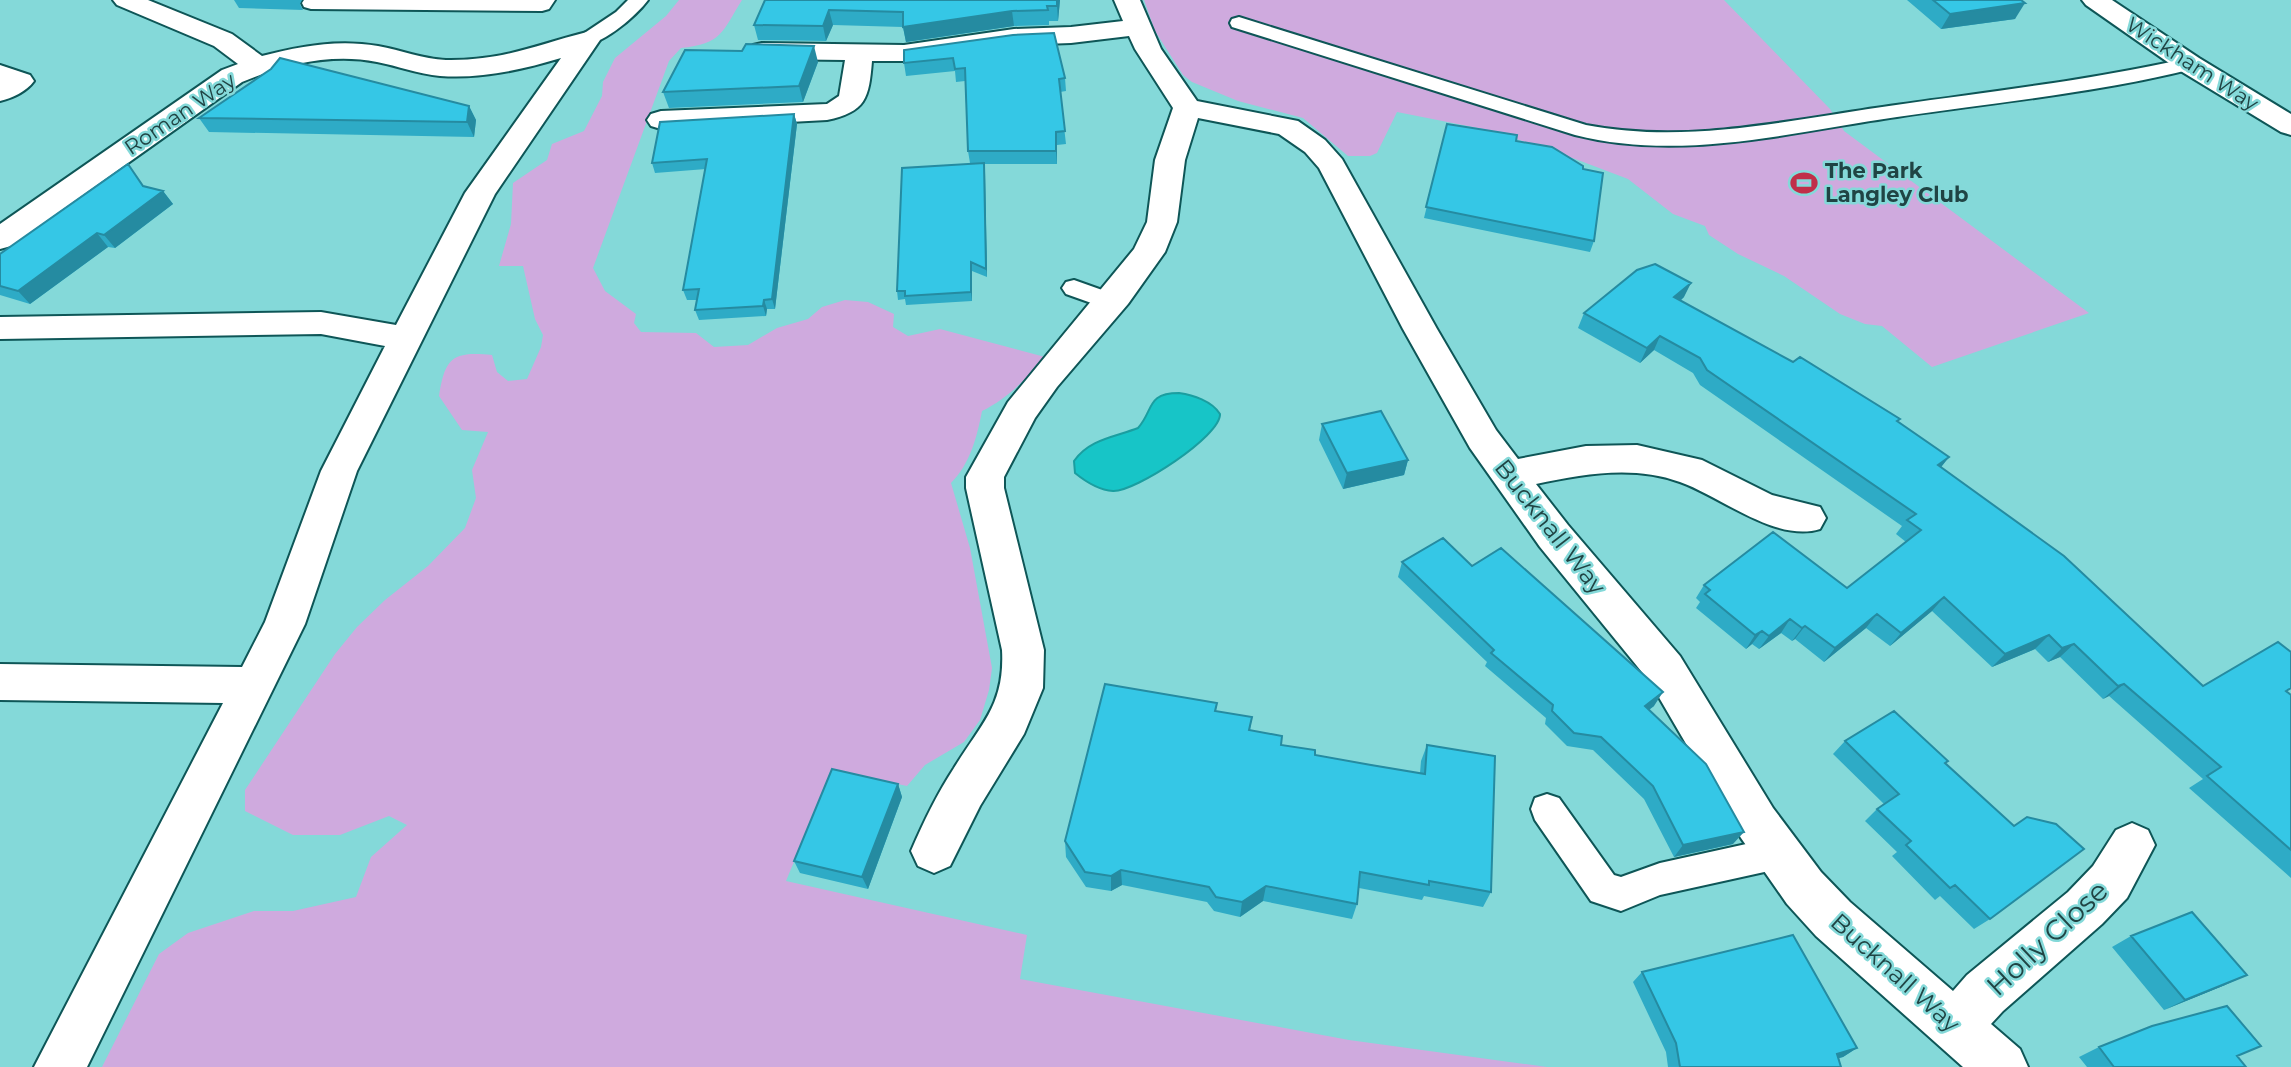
<svg xmlns="http://www.w3.org/2000/svg" width="2291" height="1067" font-family="Montserrat,sans-serif">
<style>
.green{fill:#cfaade}
.water{fill:#17c5c7;stroke:#1a9ea0;stroke-width:2}
.lines{fill:none;stroke-linecap:round;stroke-linejoin:round}
.lane-casing{stroke:#0e5657;stroke-width:4}
.street-casing{stroke:#0e5657;stroke-width:4}
.secondary-casing{stroke:#0e5657;stroke-width:4}
.lane{fill:#fff;fill-rule:evenodd}
.street{fill:#fff;fill-rule:evenodd}
.secondary{fill:#fff;fill-rule:evenodd}
.wall{fill:#2eabc6}
.shaded-wall{fill:#258ba1}
.building{fill:#35c7e6;stroke:#258ba1;stroke-width:2}
.labels{text-anchor:middle;stroke-width:5;stroke-linejoin:round;paint-order:stroke}
.far-street-label{font-size:21px;fill:#204444;stroke:#84d9d9}
.far-poi-label{font-size:21px;font-weight:bold;fill:#204444;stroke:#84d9d9;text-anchor:start}
.street-label{font-size:24px;fill:#204444;stroke:#84d9d9}
.near-street-label{font-size:28px;fill:#204444;stroke:#84d9d9}
</style>
<rect width="100%" height="100%" fill="#84d9d9"/>
<path class="green" d="M 679,0 L 742,0 C 722,32 722,44 681,48 L 669,61 L 593,268 L 605,291 L 636,314 L 634,323 L 641,332 L 696,333 L 714,347 L 748,345 L 777,328 L 808,319 L 822,307 L 845,300 L 868,302 L 894,314 L 893,327 L 908,336 L 940,329 L 1045,357 C 1026,379 1008,398 982,411 C 977,437 970,464 951,483 L 970,548 L 992,668 L 989,690 L 980,720 L 964,742 L 925,765 L 907,786 L 832,770 L 786,881 L 1027,935 L 1020,979 L 1349,1040 L 1547,1067 L 102,1067 L 159,954 L 188,933 L 254,911 L 293,911 L 356,897 L 371,857 L 407,825 L 389,816 L 340,835 L 293,835 L 245,811 L 245,790 L 335,654 L 357,627 L 385,600 L 428,566 L 465,528 L 476,498 L 472,470 L 488,432 L 462,430 L 439,396 C 445,358 452,351 492,355 L 497,372 L 508,381 L 527,379 L 541,347 L 543,335 L 535,319 L 523,266 L 499,266 L 511,224 L 513,183 L 547,160 L 552,144 L 584,131 L 602,96 L 603,82 L 615,58 L 666,16 Z
M 1144,0 L 1724,0 L 1830,109 L 1844,131 L 2089,313 L 1932,367 L 1882,326 L 1865,324 L 1840,314 L 1784,276 L 1738,254 L 1709,235 L 1705,226 L 1673,214 L 1628,179 L 1578,160 L 1493,131 L 1397,112 L 1377,153 L 1370,156 L 1348,156 L 1303,118 L 1238,101 L 1192,82 L 1183,75 L 1155,31 Z"/>
<path class="water" d="M 1179,393 C 1193,395 1212,401 1220,414 C 1221,436 1135,492 1113,491 C 1098,490 1086,482 1075,473 L 1074,461 C 1089,439 1115,437 1138,428 C 1154,410 1146,393 1179,393 Z"/>
<g class="lines">
<g class="lane-casing">
<path id="lane" d="M 304,0 L 555,0 L 549,9 L 542,11 L 311,9 L 304,7 L 302,3 Z
M 628,0 L 648,0 C 637,15 599,49 580,44 L 577,40 L 580,36 L 616,12 Z
M 1239,17 L 1586,125 C 1690,145 1793,119 1896,105 C 1994,91 2092,80 2189,58 L 2196,60 L 2199,64 L 2196,68 C 2098,93 1997,102 1897,117 C 1791,132 1681,162 1575,135 L 1232,27 L 1230,23 L 1232,19 Z
M 1074,280 L 1119,296 L 1123,302 L 1119,308 L 1111,310 L 1066,294 L 1062,288 L 1066,282 Z
M 1547,794 L 1559,798 L 1614,875 L 1621,877 L 1660,863 L 1778,837 L 1790,842 L 1795,853 L 1790,864 L 1778,869 L 1660,895 L 1621,911 L 1591,901 L 1535,820 L 1531,809 L 1535,798 Z"/>
</g>
<g class="street-casing">
<path id="street" d="M 113,0 L 148,0 L 232,34 L 262,56 C 300,46 339,39 378,46 C 401,50 423,59 446,60 C 504,61 535,45 587,32 L 596,34 L 600,40 L 495,194 L 357,471 L 305,624 L 87,1067 L 34,1067 L 223,703 L 0,700 L 0,664 L 242,667 L 265,622 L 321,471 L 385,346 L 321,334 L 0,339 L 0,317 L 321,312 L 396,325 L 465,193 L 561,58 C 521,70 481,79 440,76 C 418,74 398,66 377,62 C 331,53 285,64 242,82 L 11,246 L 0,249 L 0,224 L 222,70 L 238,64 L 214,46 L 117,5 Z
M 1114,0 L 1140,0 L 1161,49 L 1197,101 L 1298,121 L 1325,140 L 1342,159 L 1437,329 L 1496,430 L 1518,459 L 1586,446 L 1637,445 L 1702,460 L 1772,495 L 1820,507 L 1826,518 L 1820,529 C 1776,543 1720,496 1680,482 C 1633,465 1584,474 1536,484 L 1568,525 L 1680,656 L 1773,808 L 1821,872 L 1850,902 L 1953,991 L 1967,975 L 2068,892 L 2093,866 L 2116,830 L 2132,823 L 2148,830 L 2155,845 L 2127,898 L 2102,924 L 2003,1011 L 1991,1024 L 2020,1049 L 2028,1067 L 1963,1067 L 1816,936 L 1787,904 L 1741,838 L 1650,682 L 1540,547 L 1470,448 L 1403,329 L 1319,168 L 1305,152 L 1279,134 L 1198,118 L 1185,160 L 1177,222 L 1165,252 L 1128,304 L 1057,387 L 1035,418 L 1004,477 L 1004,488 L 1044,650 L 1043,688 L 1024,734 L 980,806 L 950,866 L 934,873 L 918,866 L 911,851 C 923,823 937,794 954,768 C 981,724 1005,705 1002,650 L 966,488 L 966,477 L 1008,402 L 1134,249 L 1147,222 L 1155,160 L 1173,108 L 1135,49 L 1129,36 L 1071,43 L 1014,45 L 904,61 L 872,61 C 869,98 866,112 827,120 L 661,129 L 651,126 L 647,120 L 651,114 L 661,111 L 827,104 L 839,96 L 845,60 L 762,59 L 753,57 L 749,51 L 753,45 L 762,43 L 904,45 L 1014,29 L 1071,27 L 1123,21 Z
M 0,65 L 30,75 L 34,81 C 26,92 12,98 0,101 Z"/>
</g>
<g class="secondary-casing">
<path id="secondary" d="M 2082,0 L 2112,0 L 2199,58 L 2291,114 L 2291,135 L 2281,132 L 2179,70 L 2086,5 Z"/>
</g>
<use href="#lane" class="lane"/>
<use href="#street" class="street"/>
<use href="#secondary" class="secondary"/>
</g>
<path class="wall" d="M 234,0 L 302,0 L 300,4 L 303,10 L 239,8 Z
M 765,0 L 1060,0 L 1058,21 L 1049,21 L 1049,25 L 1014,26 L 906,42 L 903,27 L 833,25 L 826,41 L 758,40 L 754,25 Z
M 1907,0 L 2021,0 L 2015,19 L 1941,29 Z
M 1013,35 L 1065,78 L 1066,91 L 1060,92 L 1066,144 L 1057,145 L 1057,164 L 984,164 L 987,277 L 972,271 L 972,301 L 906,305 L 905,299 L 898,300 L 897,291 L 970,163 L 968,151 L 965,81 L 956,82 L 955,71 L 906,76 L 904,63 Z
M 742,51 L 818,62 L 803,102 L 669,108 L 663,92 Z
M 469,106 L 476,120 L 474,137 L 209,132 L 199,118 Z
M 794,114 L 797,124 L 775,309 L 767,309 L 766,316 L 699,320 L 695,310 L 697,300 L 687,300 L 683,290 L 706,169 L 655,173 L 652,163 Z
M 1447,124 L 1516,141 L 1583,169 L 1594,241 L 1590,252 L 1424,218 Z
M 144,186 L 163,191 L 173,204 L 115,248 L 108,247 L 30,304 L 0,295 L 0,254 Z
M 1684,297 L 1680,301 L 1898,422 L 1949,457 L 1941,467 L 2203,686 L 2287,692 L 2291,695 L 2291,878 L 2189,788 L 2203,779 L 2109,696 L 2103,699 L 2060,657 L 2048,662 L 2035,649 L 1992,667 L 1932,611 L 1890,646 L 1866,628 L 1824,662 L 1795,639 L 1792,641 L 1781,633 L 1759,649 L 1752,644 L 1746,649 L 1696,608 L 1700,602 L 1696,598 L 1704,585 L 1847,588 L 1906,542 L 1896,534 L 1902,526 L 1700,385 L 1693,373 L 1654,350 L 1640,363 L 1578,328 L 1584,313 Z
M 1322,424 L 1408,460 L 1404,475 L 1343,489 L 1319,440 Z
M 1402,562 L 1472,566 L 1654,706 L 1649,710 L 1733,844 L 1674,857 L 1644,799 L 1593,750 L 1567,746 L 1545,724 L 1546,718 L 1485,666 L 1487,662 L 1398,577 Z
M 1217,703 L 1216,711 L 1252,717 L 1250,730 L 1281,745 L 1315,755 L 1420,773 L 1421,761 L 1427,745 L 1491,892 L 1483,907 L 1424,896 L 1422,900 L 1359,888 L 1357,904 L 1352,919 L 1263,901 L 1240,917 L 1214,911 L 1207,902 L 1122,885 L 1111,891 L 1086,887 L 1066,857 L 1065,841 Z
M 1845,741 L 1945,764 L 1990,919 L 1974,929 L 1940,896 L 1935,900 L 1892,856 L 1897,852 L 1865,821 L 1877,809 L 1884,804 L 1833,754 Z
M 898,784 L 902,797 L 868,889 L 800,873 L 794,861 Z
M 2131,936 L 2225,985 L 2164,1010 L 2112,947 Z
M 1642,972 L 1857,1048 L 1843,1057 L 1839,1058 L 1841,1067 L 1668,1067 L 1666,1052 L 1633,982 Z
M 2099,1047 L 2237,1056 L 2246,1067 L 2087,1067 L 2079,1057 Z"/>
<path class="shaded-wall" d="M 1057,0 L 1060,0 L 1058,21 L 1057,6 Z
M 2025,3 L 2015,19 L 1941,29 L 1950,14 Z
M 829,10 L 833,25 L 826,41 L 823,26 Z
M 1012,11 L 1014,26 L 906,42 L 903,27 Z
M 814,46 L 818,62 L 803,102 L 799,86 Z
M 469,106 L 476,120 L 474,137 L 467,122 Z
M 794,114 L 797,124 L 775,309 L 772,299 Z
M 1056,132 L 1057,145 L 1057,164 L 1056,151 Z
M 984,163 L 985,171 L 987,277 L 986,269 Z
M 163,191 L 173,204 L 115,248 L 104,235 Z
M 97,233 L 108,247 L 30,304 L 18,291 Z
M 971,262 L 972,271 L 972,301 L 971,292 Z
M 1691,283 L 1684,297 L 1668,312 L 1674,297 Z
M 764,300 L 767,309 L 766,316 L 763,306 Z
M 1660,336 L 1654,350 L 1640,363 L 1647,348 Z
M 1949,457 L 1938,471 L 1938,465 Z
M 1408,460 L 1404,475 L 1343,489 L 1347,473 Z
M 1944,597 L 1932,611 L 1890,646 L 1901,633 Z
M 1877,614 L 1866,628 L 1824,662 L 1835,648 Z
M 1790,619 L 1781,633 L 1759,649 L 1769,636 Z
M 1805,626 L 1795,639 L 1792,641 L 1802,628 Z
M 1762,631 L 1752,644 L 1746,649 L 1755,635 Z
M 2049,635 L 2035,649 L 1992,667 L 2005,654 Z
M 2074,644 L 2060,657 L 2048,662 L 2062,648 Z
M 2124,684 L 2109,696 L 2103,699 L 2118,686 Z
M 1663,692 L 1654,706 L 1636,719 L 1645,706 Z
M 898,784 L 902,797 L 868,889 L 862,877 Z
M 1744,832 L 1733,844 L 1674,857 L 1683,845 Z
M 1121,870 L 1122,885 L 1111,891 L 1111,876 Z
M 1266,886 L 1263,901 L 1240,917 L 1242,902 Z
M 2247,975 L 2225,985 L 2164,1010 L 2185,1000 Z
M 1857,1048 L 1843,1057 L 1824,1062 L 1837,1054 Z"/>
<path class="building" d="M 765,0 L 1057,0 L 1057,6 L 1047,6 L 1048,10 L 1012,11 L 903,27 L 903,12 L 829,10 L 823,26 L 754,25 Z
M 1933,0 L 2021,0 L 2025,3 L 1950,14 Z
M 1054,33 L 1065,78 L 1059,79 L 1065,131 L 1056,132 L 1056,151 L 968,151 L 965,68 L 955,69 L 953,58 L 904,63 L 904,50 L 1013,35 Z
M 746,44 L 814,46 L 799,86 L 663,92 L 685,50 L 742,51 Z
M 280,58 L 469,106 L 467,122 L 199,118 L 271,69 Z
M 794,114 L 772,299 L 764,300 L 763,306 L 695,310 L 699,289 L 683,290 L 707,159 L 652,163 L 660,122 Z
M 1447,124 L 1517,135 L 1516,141 L 1552,147 L 1583,166 L 1583,169 L 1603,173 L 1594,241 L 1426,207 Z
M 984,163 L 986,269 L 971,262 L 971,292 L 905,296 L 905,291 L 897,291 L 902,168 Z
M 128,164 L 143,186 L 163,191 L 104,235 L 97,233 L 18,291 L 0,286 L 0,254 Z
M 1655,264 L 1691,283 L 1674,297 L 1793,362 L 1800,357 L 1900,419 L 1897,421 L 1949,457 L 1938,465 L 2064,556 L 2203,686 L 2278,642 L 2291,652 L 2291,688 L 2286,691 L 2291,695 L 2291,850 L 2207,776 L 2221,767 L 2124,684 L 2118,686 L 2074,644 L 2062,648 L 2049,635 L 2005,654 L 1944,597 L 1901,633 L 1877,614 L 1835,648 L 1805,626 L 1802,628 L 1790,619 L 1769,636 L 1762,631 L 1755,635 L 1705,594 L 1710,590 L 1704,585 L 1773,532 L 1847,588 L 1921,530 L 1907,520 L 1916,514 L 1707,370 L 1700,358 L 1660,336 L 1647,348 L 1584,313 L 1637,270 Z
M 1381,411 L 1408,460 L 1347,473 L 1322,424 Z
M 1443,538 L 1472,566 L 1501,548 L 1663,692 L 1645,706 L 1706,764 L 1744,832 L 1683,845 L 1653,786 L 1601,737 L 1574,733 L 1552,711 L 1553,705 L 1491,653 L 1494,650 L 1402,562 Z
M 1105,684 L 1217,703 L 1215,711 L 1252,717 L 1249,730 L 1282,736 L 1281,745 L 1315,750 L 1315,755 L 1371,765 L 1425,774 L 1427,745 L 1495,756 L 1491,892 L 1429,881 L 1429,885 L 1360,872 L 1357,904 L 1266,886 L 1242,902 L 1216,897 L 1209,887 L 1121,870 L 1111,876 L 1085,872 L 1065,841 Z
M 1894,711 L 1948,761 L 1945,763 L 2014,826 L 2027,817 L 2056,824 L 2084,849 L 1990,919 L 1955,885 L 1950,888 L 1906,845 L 1911,841 L 1877,809 L 1899,794 L 1845,741 Z
M 832,769 L 898,784 L 862,877 L 794,861 Z
M 2192,912 L 2247,975 L 2185,1000 L 2131,936 Z
M 1793,935 L 1857,1048 L 1837,1054 L 1841,1067 L 1680,1067 L 1676,1043 L 1642,972 Z
M 2227,1006 L 2261,1046 L 2237,1056 L 2246,1067 L 2114,1067 L 2099,1047 L 2152,1026 Z"/>
<defs>
<g id="stadium-bare" transform="scale(2.1)"><path d="M0-5a6.5 5 0 1 0 0 10a6.5 5 0 1 0 0-10ZM-3.5-1.8h7v3.6h-7Z" fill="#c02f49" stroke="#84d9d9" stroke-width="2.5" paint-order="stroke"/></g>
</defs>
<g fill-rule="evenodd">
<use href="#stadium-bare" x="1804" y="183"/>
</g>
<g class="labels">
<g class="far-street-label">
<text transform="translate(2192 64) rotate(33)" y="7">Wickham Way</text>
<text transform="translate(180 114) rotate(-34)" y="7">Roman Way</text>
</g>
<g class="far-poi-label">
<text x="1825" y="178">The Park<tspan x="1825" dy="24">Langley Club</tspan></text>
</g>
<g class="street-label">
<text transform="translate(1550 527) rotate(52)" y="8">Bucknall Way</text>
<text transform="translate(1895 973) rotate(42)" y="8">Bucknall Way</text>
</g>
<g class="near-street-label">
<text transform="translate(2047 938) rotate(-43)" y="10">Holly Close</text>
</g>
</g>
</svg>
